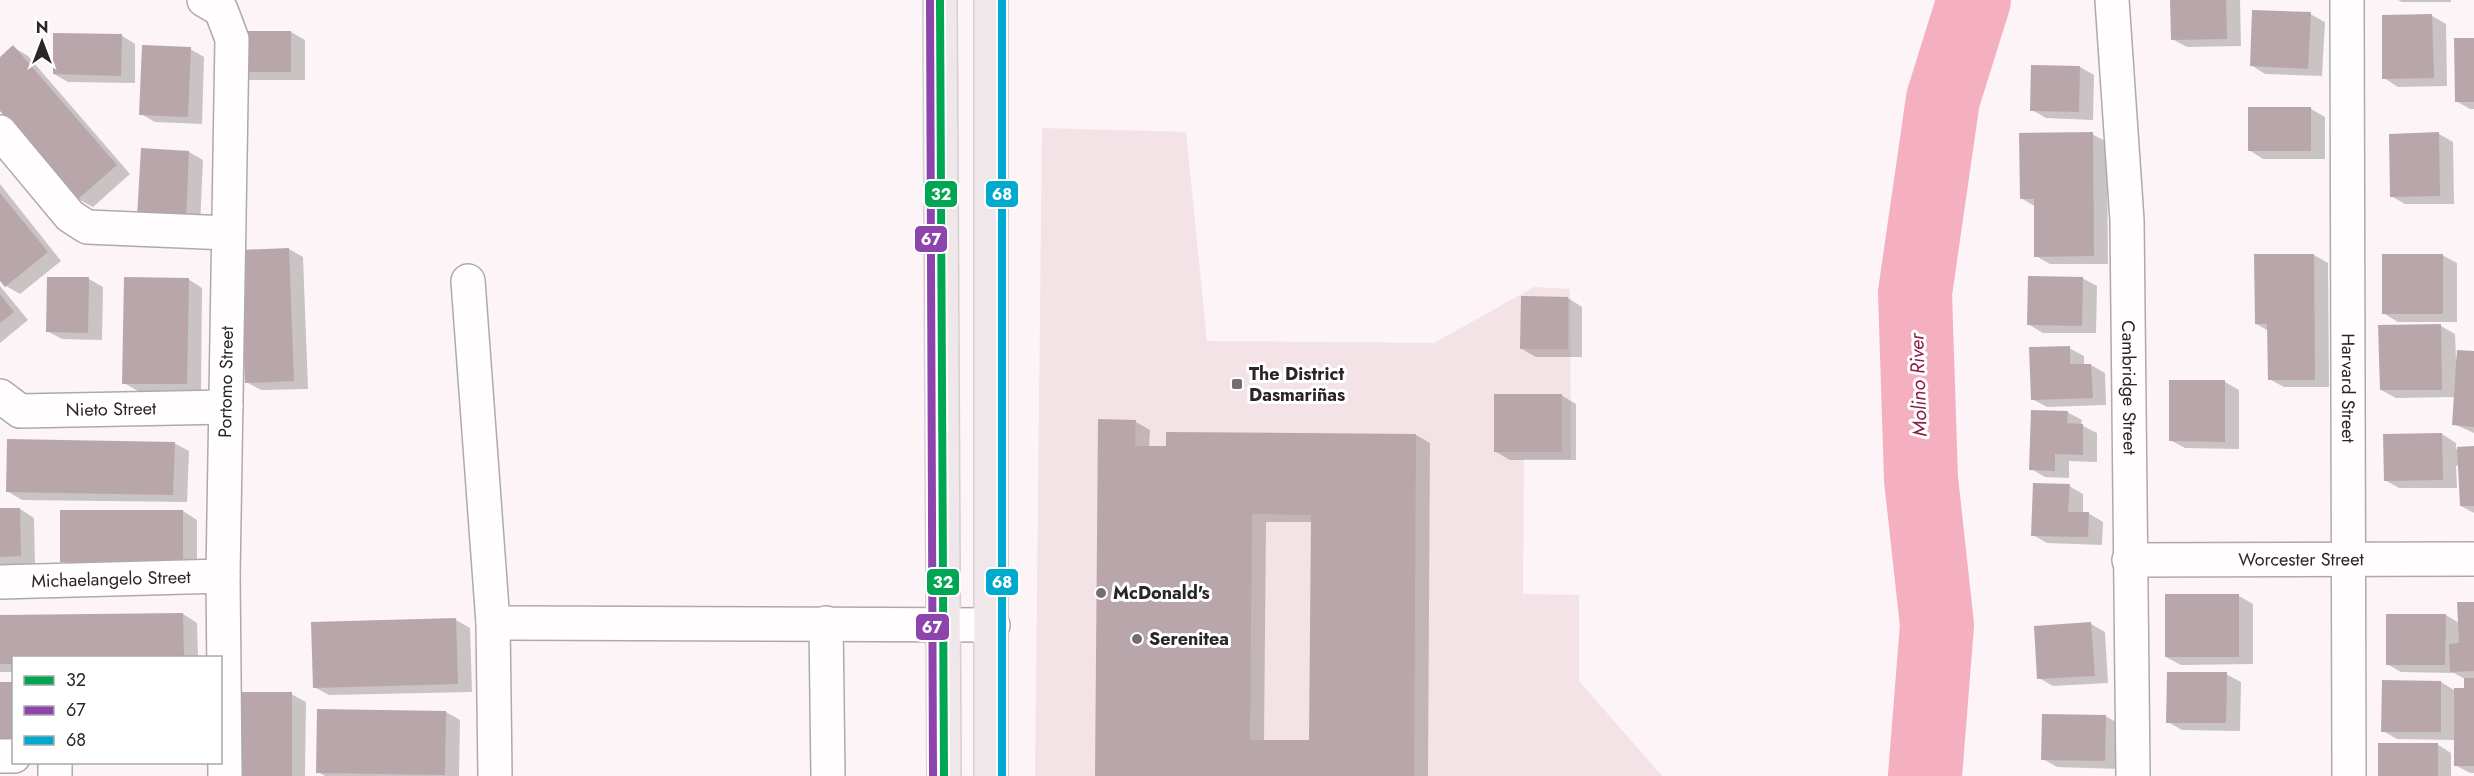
<svg xmlns="http://www.w3.org/2000/svg" width="2474" height="776" font-family="Jost,sans-serif">
<style>
.built{fill:#f3e3e6}
.shadow{fill:#0003;fill-rule:evenodd}
.lines{fill:none;stroke-linecap:round;stroke-linejoin:round}
.river{stroke:#f4b0c0;stroke-width:74}
.building{fill:#b9a6ab;fill-rule:evenodd}
.minor-casing{stroke:#afa9ab;stroke-width:36}
.primary-casing{stroke:#d4cfd0;stroke-width:36}
.minor{stroke:#fffdfe;stroke-width:33}
.primary{stroke:#efe7e9;stroke-width:33}
.bus-1-casing{stroke:#fff;stroke-width:12}
.bus-2-casing{stroke:#fff;stroke-width:12}
.bus-3-casing{stroke:#fff;stroke-width:12}
.bus-1{stroke:#00a651;stroke-width:8}
.bus-2{stroke:#8e44ad;stroke-width:8}
.bus-3{stroke:#00a9ce;stroke-width:8}
.poi-dot{fill:#746d6f;stroke:#fff;stroke-width:2}
.labels{text-anchor:middle;stroke-width:6;stroke-linejoin:round;paint-order:stroke}
.poi-label{font-size:18px;font-weight:bold;fill:#2a2526;stroke:#fff;text-anchor:start}
.street-label{font-size:18px;fill:#2a2526;stroke:#fff}
.water-label{font-size:20px;font-style:italic;fill:#891d43;stroke:#fff}
.line-badge{stroke:#fff;stroke-width:2}
.badge-label{font-size:16px;text-anchor:middle;font-weight:bold;fill:#fff}
</style>
<rect width="100%" height="100%" fill="#fcf4f6"/>
<path class="built" d="M 1042,128 L 1186,132 L 1207,341 L 1434,343 L 1534,287 L 1570,289 L 1571,459 L 1524,459 L 1523,594 L 1579,595 L 1579,681 L 1662,776 L 1035,776 Z"/>
<path class="shadow" d="M 2171,0 L 2240,0 L 2241,46 L 2187,47 L 2172,39 Z
M 2398,0 L 2451,0 L 2451,2 L 2402,2 Z
M 2310,14 L 2325,22 L 2322,76 L 2265,74 L 2251,65 Z
M 2432,16 L 2446,24 L 2447,86 L 2398,87 L 2384,78 Z
M 291,32 L 305,40 L 305,80 L 250,80 L 236,72 Z
M 121,35 L 135,44 L 135,83 L 68,82 L 54,74 Z
M 2474,39 L 2474,109 L 2470,109 L 2456,101 Z
M 13,47 L 28,56 L 130,174 L 93,207 L 78,199 L 0,108 L 0,59 Z
M 190,49 L 204,57 L 202,124 L 155,122 L 141,114 Z
M 2080,67 L 2094,75 L 2093,120 L 2046,118 L 2032,110 Z
M 2311,109 L 2325,117 L 2325,159 L 2263,159 L 2249,150 Z
M 2092,134 L 2107,142 L 2108,264 L 2050,264 L 2036,256 L 2036,207 L 2021,198 Z
M 2439,134 L 2453,142 L 2454,204 L 2405,204 L 2391,196 L 2390,135 Z
M 189,152 L 203,160 L 200,226 L 153,224 Z
M 0,184 L 61,261 L 20,294 L 6,286 L 0,279 Z
M 289,249 L 303,257 L 308,389 L 261,390 L 246,382 Z
M 2314,255 L 2328,263 L 2329,387 L 2284,387 L 2269,379 L 2269,331 L 2256,324 Z
M 2442,255 L 2457,263 L 2457,322 L 2398,322 L 2383,313 Z
M 2082,278 L 2097,286 L 2096,333 L 2043,333 L 2028,324 Z
M 89,279 L 103,287 L 102,340 L 62,339 L 47,331 Z
M 188,279 L 202,288 L 201,392 L 138,391 L 124,383 Z
M 0,286 L 28,320 L 0,343 Z
M 1568,298 L 1582,307 L 1582,357 L 1536,357 L 1522,349 Z
M 2441,326 L 2455,334 L 2456,359 L 2474,353 L 2474,433 L 2454,424 L 2455,397 L 2396,398 L 2381,390 L 2380,327 Z
M 2069,348 L 2084,356 L 2084,365 L 2091,365 L 2105,373 L 2106,405 L 2047,407 L 2032,399 Z
M 2225,382 L 2239,390 L 2239,449 L 2185,448 L 2170,440 Z
M 1561,395 L 1576,404 L 1576,460 L 1510,460 L 1496,452 Z
M 2067,412 L 2082,420 L 2081,425 L 2097,433 L 2097,462 L 2069,461 L 2069,478 L 2045,477 L 2031,469 Z
M 1136,422 L 1150,430 L 1149,447 L 1168,447 L 1168,433 L 1416,435 L 1430,443 L 1428,776 L 1097,776 ZM 1266,522 L 1313,522 L 1311,742 L 1264,742 Z
M 2442,434 L 2456,443 L 2456,449 L 2474,447 L 2474,513 L 2461,506 L 2459,465 L 2456,466 L 2457,488 L 2399,488 L 2385,480 Z
M 174,443 L 189,451 L 187,502 L 22,500 L 7,491 Z
M 2069,486 L 2083,494 L 2083,513 L 2088,513 L 2103,522 L 2102,545 L 2047,543 L 2033,535 Z
M 20,509 L 34,518 L 35,564 L 0,564 L 0,510 Z
M 183,511 L 197,520 L 197,569 L 76,569 L 61,561 Z
M 2239,596 L 2253,604 L 2253,664 L 2181,665 L 2166,657 Z
M 2474,603 L 2474,773 L 2470,773 L 2455,765 L 2455,740 L 2397,739 L 2383,731 L 2383,682 L 2441,682 L 2454,690 L 2465,690 L 2465,679 L 2454,673 L 2401,672 L 2387,664 L 2446,615 L 2459,623 Z
M 183,614 L 197,623 L 198,658 L 14,658 L 14,672 L 0,672 L 0,616 Z
M 456,620 L 470,628 L 472,692 L 329,695 L 314,687 Z
M 2091,624 L 2105,632 L 2108,683 L 2053,686 L 2039,678 Z
M 2226,674 L 2241,682 L 2240,731 L 2182,730 L 2168,722 Z
M 0,684 L 14,684 L 14,745 L 0,745 Z
M 291,694 L 306,702 L 305,776 L 242,776 Z
M 446,712 L 460,720 L 459,776 L 325,776 L 318,772 Z
M 2105,716 L 2120,724 L 2119,769 L 2057,767 L 2043,759 Z
M 2437,744 L 2451,753 L 2451,776 L 2379,776 Z"/>
<g class="lines">
<path class="river" d="M 1925,776 L 1937,625 L 1921,479 L 1915,293 L 1943,99 L 1974,0"/>
</g>
<path class="building" d="M 2170,0 L 2226,0 L 2227,39 L 2171,40 Z
M 2252,10 L 2311,12 L 2308,69 L 2250,66 Z
M 2432,14 L 2434,78 L 2382,79 L 2382,15 Z
M 235,31 L 291,31 L 291,72 L 235,72 Z
M 53,33 L 122,34 L 121,76 L 53,74 Z
M 2454,38 L 2474,38 L 2474,102 L 2455,102 Z
M 13,45 L 117,165 L 77,200 L 0,111 L 0,57 Z
M 142,45 L 191,47 L 188,117 L 139,115 Z
M 2031,65 L 2080,66 L 2079,112 L 2030,111 Z
M 2248,107 L 2311,107 L 2311,151 L 2248,151 Z
M 2093,132 L 2094,256 L 2034,257 L 2034,199 L 2020,199 L 2019,133 Z
M 2439,132 L 2440,196 L 2390,197 L 2389,134 Z
M 141,148 L 189,151 L 186,219 L 137,217 Z
M 0,193 L 48,252 L 5,287 L 0,281 Z
M 289,248 L 294,381 L 245,383 L 240,250 Z
M 2254,254 L 2314,254 L 2315,380 L 2268,380 L 2267,324 L 2255,324 Z
M 2382,254 L 2443,254 L 2443,314 L 2382,314 Z
M 2028,276 L 2083,277 L 2082,326 L 2027,325 Z
M 47,277 L 89,277 L 88,333 L 46,332 Z
M 124,277 L 189,278 L 187,384 L 122,384 Z
M 0,294 L 14,312 L 0,323 Z
M 1521,296 L 1568,297 L 1568,349 L 1520,349 Z
M 2441,324 L 2442,390 L 2380,390 L 2378,325 Z
M 2070,346 L 2070,364 L 2091,364 L 2093,398 L 2031,400 L 2029,347 Z
M 2457,350 L 2474,351 L 2474,427 L 2452,425 Z
M 2169,380 L 2225,380 L 2225,442 L 2169,441 Z
M 1494,394 L 1562,394 L 1562,452 L 1494,452 Z
M 2031,410 L 2068,411 L 2067,423 L 2083,424 L 2083,455 L 2055,454 L 2055,471 L 2029,470 Z
M 1098,419 L 1136,420 L 1135,446 L 1166,446 L 1166,432 L 1416,434 L 1414,776 L 1095,776 ZM 1252,514 L 1311,515 L 1309,740 L 1250,740 Z
M 2442,433 L 2443,480 L 2384,481 L 2383,434 Z
M 7,439 L 175,442 L 173,495 L 6,492 Z
M 2474,446 L 2474,506 L 2460,506 L 2457,447 Z
M 2033,483 L 2070,484 L 2068,512 L 2089,512 L 2088,537 L 2031,536 Z
M 0,508 L 20,508 L 21,556 L 0,557 Z
M 60,510 L 183,510 L 183,562 L 60,562 Z
M 2165,594 L 2239,594 L 2239,657 L 2165,657 Z
M 2457,602 L 2474,602 L 2474,671 L 2450,672 L 2449,644 L 2459,643 Z
M 183,613 L 184,657 L 14,657 L 14,664 L 0,664 L 0,615 Z
M 2386,614 L 2446,614 L 2445,665 L 2386,665 Z
M 456,618 L 458,684 L 313,688 L 311,622 Z
M 2091,622 L 2095,676 L 2037,679 L 2034,626 Z
M 2167,672 L 2227,672 L 2226,723 L 2166,723 Z
M 2464,678 L 2474,678 L 2474,766 L 2454,766 L 2454,688 L 2464,688 Z
M 2382,680 L 2441,681 L 2441,732 L 2381,732 Z
M 0,682 L 14,682 L 14,738 L 0,738 Z
M 240,692 L 292,692 L 292,776 L 240,776 Z
M 317,709 L 446,711 L 445,775 L 316,773 Z
M 2042,714 L 2106,715 L 2105,761 L 2041,760 Z
M 2378,743 L 2438,743 L 2438,776 L 2378,776 Z"/>
<g class="lines">
<g class="minor-casing">
<g id="minor">
<path d="M 204,0 L 221,10 L 232,39 L 223,576 L 225,776"/>
<path id="s1" d="M 2112,0 L 2127,220 L 2133,776"/>
<path id="s2" d="M 2347,0 L 2349,776"/>
<path d="M 0,132 L 70,216 L 87,227 L 228,233"/>
<path d="M 468,281 L 493,623 L 495,776"/>
<path id="s3" d="M 0,396 L 20,411 L 226,407"/>
<path id="s4" d="M 2129,560 L 2474,559"/>
<path id="s5" d="M 0,582 L 223,576"/>
<path d="M 493,623 L 993,625"/>
<path d="M 826,623 L 828,776"/>
<path d="M 0,756 L 14,756"/>
<path d="M 55,776 L 55,762"/>
</g>
</g>
<g class="primary-casing">
<path id="primary" d="M 940,0 L 944,776
M 991,0 L 991,776"/>
</g>
<use href="#minor" class="minor"/>
<use href="#primary" class="primary"/>
<g class="bus-1-casing">
<path id="bus-1" d="M 940,0 L 944,776"/>
</g>
<g class="bus-2-casing">
<path id="bus-2" d="M 930,0 L 933,776"/>
</g>
<g class="bus-3-casing">
<path id="bus-3" d="M 1002,0 L 1002,776"/>
</g>
<use href="#bus-1" class="bus-1"/>
<use href="#bus-2" class="bus-2"/>
<use href="#bus-3" class="bus-3"/>
</g>
<g class="poi-dot">
<rect x="1231" y="378" width="12" height="12" rx="3"/>
<circle cx="1101" cy="593" r="6"/>
<circle cx="1137" cy="639" r="6"/>
</g>
<g class="labels">
<g class="poi-label">
<text x="1249" y="380">The District<tspan x="1249" dy="21">Dasmariñas</tspan></text>
<text x="1113" y="599">McDonald's</text>
<text x="1149" y="645">Serenitea</text>
</g>
<g class="street-label">
<text transform="translate(226 382) rotate(-89)" y="6">Portomo Street</text>
<text dy="6" stroke="none"><textPath href="#s1" startOffset="388">Cambridge Street</textPath></text>
<text dy="6" stroke="none"><textPath href="#s2" startOffset="388">Harvard Street</textPath></text>
<text dy="6" stroke="none"><textPath href="#s3" startOffset="116">Nieto Street</textPath></text>
<text dy="6" stroke="none"><textPath href="#s4" startOffset="172">Worcester Street</textPath></text>
<text dy="6" stroke="none"><textPath href="#s5" startOffset="111">Michaelangelo Street</textPath></text>
</g>
<g class="water-label">
<text transform="translate(1918 385) rotate(-92)" y="7">Molino River</text>
</g>
</g>
<g class="line-badge">
<rect x="924" y="180" width="34" height="28" rx="6" fill="#00a651"/>
<rect x="985" y="180" width="34" height="28" rx="6" fill="#00a9ce"/>
<rect x="914" y="225" width="34" height="28" rx="6" fill="#8e44ad"/>
<rect x="926" y="568" width="34" height="28" rx="6" fill="#00a651"/>
<rect x="985" y="568" width="34" height="28" rx="6" fill="#00a9ce"/>
<rect x="915" y="613" width="35" height="28" rx="6" fill="#8e44ad"/>
</g>
<g class="badge-label">
<text x="941" y="200">32</text>
<text x="1002" y="200">68</text>
<text x="931" y="245">67</text>
<text x="943" y="588">32</text>
<text x="1002" y="588">68</text>
<text x="932" y="633">67</text>
</g>
<rect x="12" y="656" width="210" height="108" fill="#ffffff" stroke="#aaa8a8" stroke-width="1.5"/>
<rect x="24" y="676" width="30" height="9" fill="#00a651" stroke="#aaa8a8" stroke-width="1.5"/>
<text x="66" y="686" font-size="18" fill="#2a2526">32</text>
<rect x="24" y="706" width="30" height="9" fill="#8e44ad" stroke="#aaa8a8" stroke-width="1.5"/>
<text x="66" y="716" font-size="18" fill="#2a2526">67</text>
<rect x="24" y="736" width="30" height="9" fill="#00a9ce" stroke="#aaa8a8" stroke-width="1.5"/>
<text x="66" y="746" font-size="18" fill="#2a2526">68</text>
<g transform="translate(42 42)" stroke="#ffffff" stroke-width="4.5" paint-order="stroke">
<path d="M0-4.5L10 22L0 15L-10 22Z" fill="#2a2526"/>
<text y="-9" font-size="16" font-weight="bold" text-anchor="middle" fill="#2a2526">N</text>
</g>
</svg>
